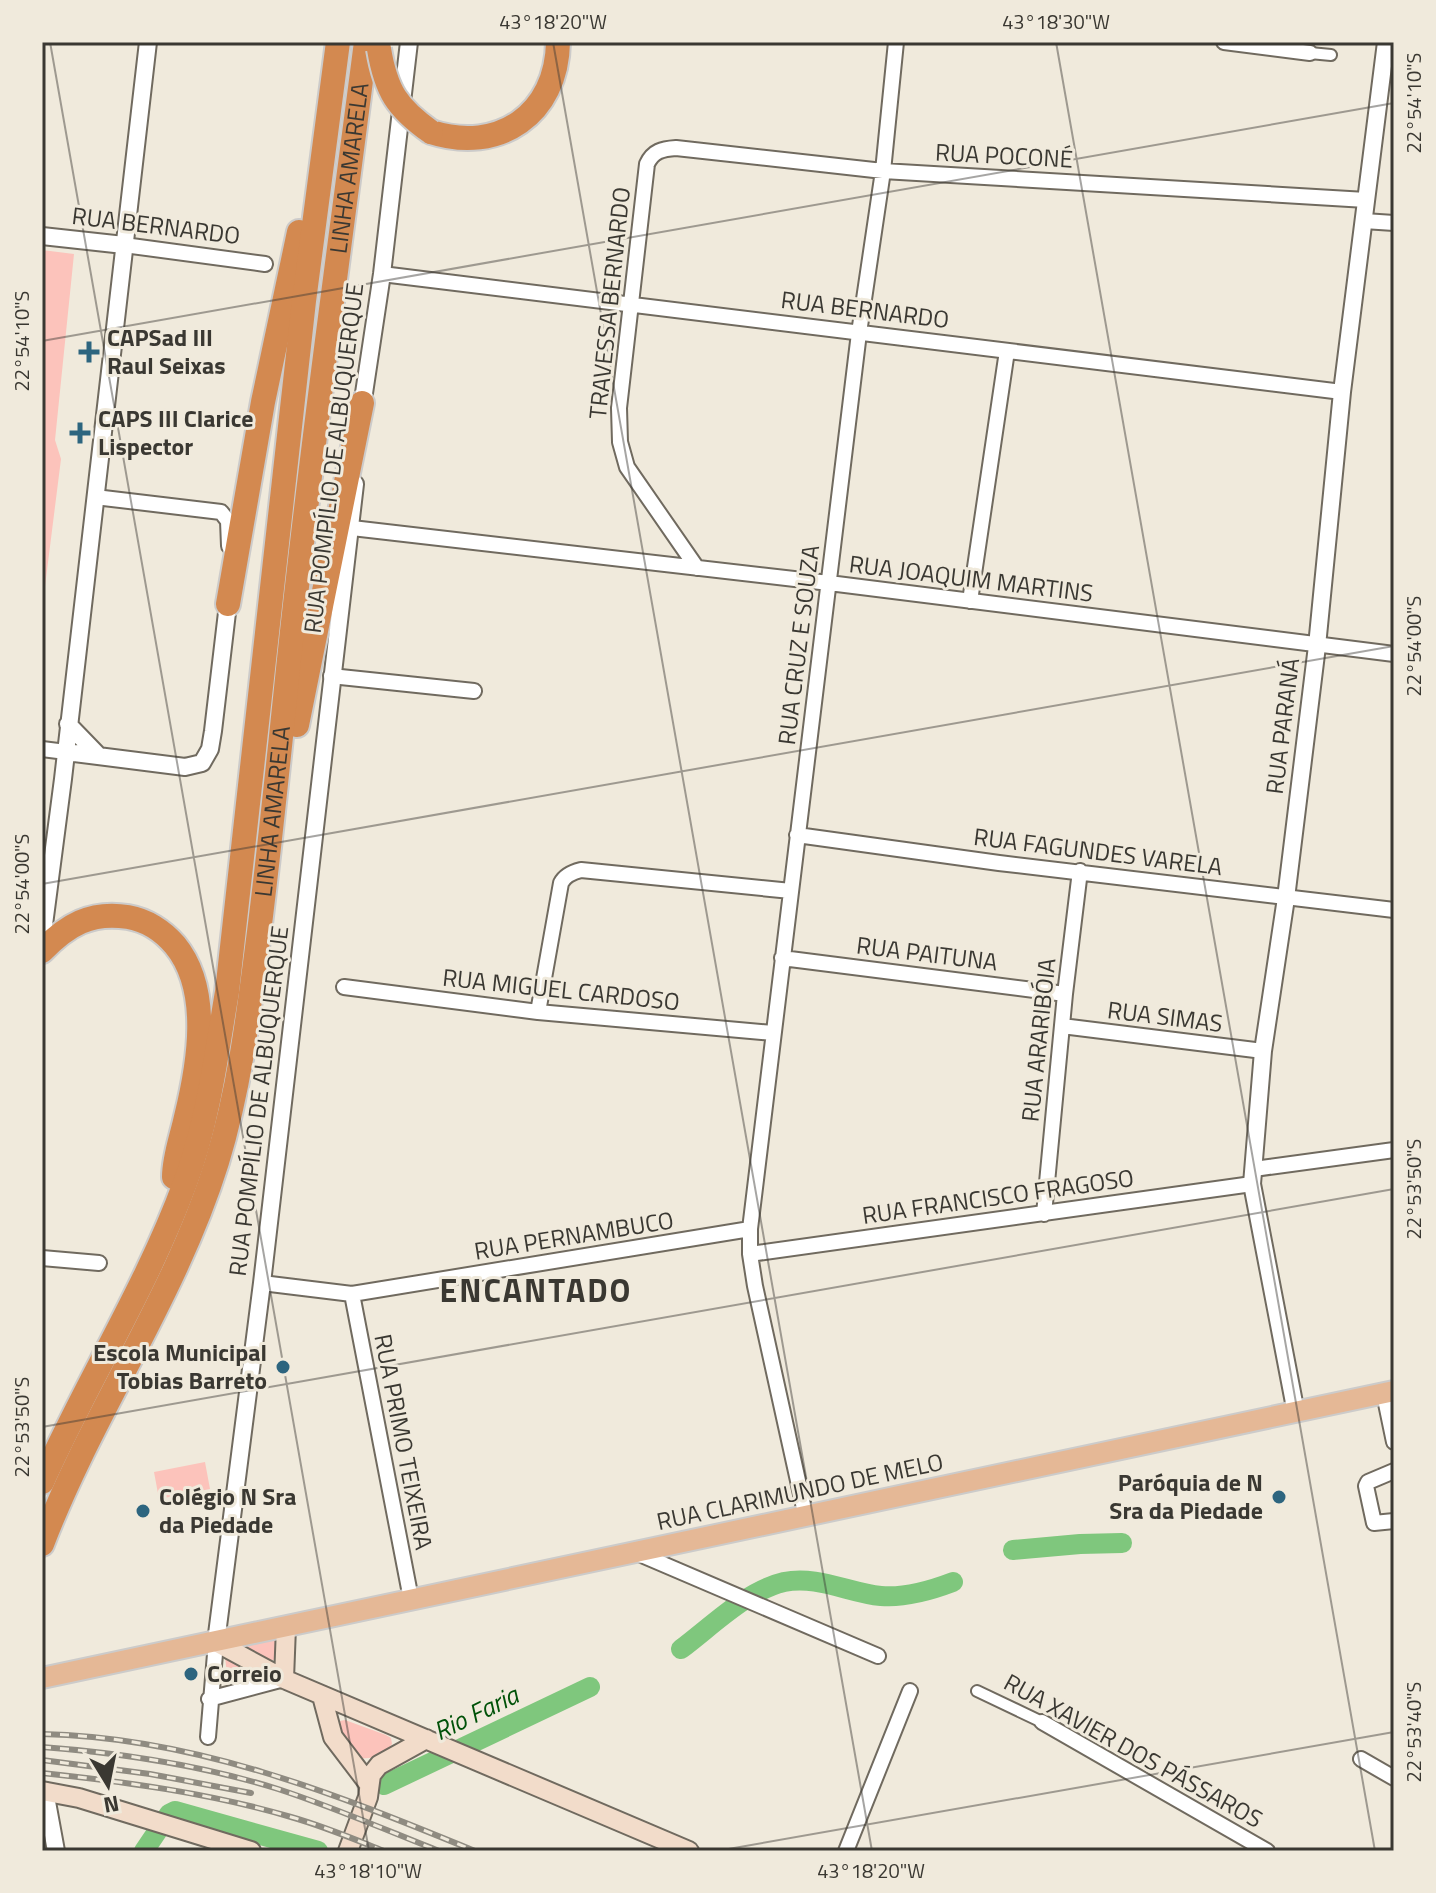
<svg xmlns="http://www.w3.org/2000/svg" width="1436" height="1893" font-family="'Titillium Web',sans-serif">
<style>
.green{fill:#fcc3bb}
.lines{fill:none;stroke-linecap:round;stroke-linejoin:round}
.river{stroke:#7fc77d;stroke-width:20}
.pedestrian-casing{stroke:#706a5f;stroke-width:14}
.minor-casing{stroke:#706a5f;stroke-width:18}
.tertiary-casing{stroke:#706a5f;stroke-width:20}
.secondary-casing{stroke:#706a5f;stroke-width:22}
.primary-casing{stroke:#cccbca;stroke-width:24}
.motorway-casing{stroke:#cccbca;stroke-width:28}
.pedestrian{stroke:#fff;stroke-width:10}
.minor{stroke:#fff;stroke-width:14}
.tertiary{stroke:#fff;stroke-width:16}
.secondary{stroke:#f2dcca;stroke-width:18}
.primary{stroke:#e5b896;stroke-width:20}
.motorway{stroke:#d38950;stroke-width:24}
.rail-casing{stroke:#8f8b81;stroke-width:6}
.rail{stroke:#f0eadc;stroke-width:3;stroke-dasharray:9;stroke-linecap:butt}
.motorway-bridge-casing{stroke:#cccbca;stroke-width:28;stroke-linecap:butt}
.motorway-bridge{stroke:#d38950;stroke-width:24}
.ticks{fill:none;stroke:#3a3832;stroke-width:2;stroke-opacity:0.45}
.poi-dot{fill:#2d657f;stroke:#f0eadc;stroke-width:3}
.labels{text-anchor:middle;stroke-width:6;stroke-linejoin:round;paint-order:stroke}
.street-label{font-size:24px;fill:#3a3832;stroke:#f0eadc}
.poi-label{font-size:24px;font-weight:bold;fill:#3a3832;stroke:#f0eadc;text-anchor:start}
.water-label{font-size:26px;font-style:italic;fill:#005209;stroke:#f0eadc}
.district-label{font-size:32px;font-weight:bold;letter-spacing:2px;fill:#3a3832;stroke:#f0eadc}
.neatline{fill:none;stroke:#3a3832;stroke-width:3}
.ticks-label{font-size:20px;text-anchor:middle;fill:#3a3832}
</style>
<rect width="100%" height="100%" fill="#f0eadc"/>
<path class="green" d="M 42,250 L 74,254 L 55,440 L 61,459 L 42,610 Z
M 205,1462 L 210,1489 L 159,1499 L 154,1472 Z
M 276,1636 L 278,1639 L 279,1657 L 228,1682 L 225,1657 L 243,1642 Z
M 345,1720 L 386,1735 L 391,1738 L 392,1744 C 385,1753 373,1760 361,1758 L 339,1728 L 340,1721 Z"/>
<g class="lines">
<path class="river" d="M 1013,1550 L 1080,1544 L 1122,1543
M 681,1649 C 712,1626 746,1591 784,1582 C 817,1575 849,1593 881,1596 C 904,1598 932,1590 953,1582
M 384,1785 L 590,1687
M 144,1851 L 169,1814 L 175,1811 L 318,1851"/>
<g class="pedestrian-casing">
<path id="pedestrian" d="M 1310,53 L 1331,55
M 977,1691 L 1042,1722"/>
</g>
<g class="minor-casing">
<path id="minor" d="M 1224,42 L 1310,53
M 1364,221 L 1394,223
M 124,245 L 265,264
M 382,274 L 1342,392
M 95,497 L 221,512 L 228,521 L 229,546
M 352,528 L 829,583 L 1394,654
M 697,568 L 627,467 L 620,442 L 619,408 L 647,164 C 653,151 662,149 676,148 L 883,171 L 1366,200
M 970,601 L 1007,351
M 331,676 L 474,691
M 42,749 L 66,752
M 797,835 L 999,863 L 1394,910
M 782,958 L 1065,994
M 344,987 L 538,1012 L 773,1033
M 538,1012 L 561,883 C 565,875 573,872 581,870 L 791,891
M 1062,1026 L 1263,1051
M 1254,1169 L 1394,1150
M 1044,1214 L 1065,994 L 1080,871
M 750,1254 L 1252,1184
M 42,1258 L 99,1263
M 262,1283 L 352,1294 L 750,1229
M 352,1294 L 411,1599
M 1384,1394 L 1394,1442
M 1394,1471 L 1368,1482 L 1366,1486 L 1374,1523 L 1394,1521
M 806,1517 L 755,1286 L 750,1254 L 750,1229 L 859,333 L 883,171 L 896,42
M 637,1553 L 878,1656
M 209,1699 L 284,1679
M 1042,1722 L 1267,1851
M 208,1737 L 216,1642
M 1361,1759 L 1394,1778
M 846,1851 L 910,1691"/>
</g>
<g class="tertiary-casing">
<path id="tertiary" d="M 42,236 L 124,245
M 361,413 L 382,274 L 409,42
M 68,724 L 99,756
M 66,752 L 185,767 L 202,763 L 210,749 L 213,731 L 228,604
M 42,940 L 63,779 L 148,42
M 1296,1413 L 1252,1184 L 1263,1051 L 1286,898 L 1317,646 L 1342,392 L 1386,42
M 216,1642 L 262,1283 L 355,484
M 45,1791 L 56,1851"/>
</g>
<g class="secondary-casing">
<path id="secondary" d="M 216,1642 L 284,1679 L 689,1851
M 284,1679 L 286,1627
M 322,1696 L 333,1737 L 368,1783
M 42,1791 L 79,1798 L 251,1851
M 348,1851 L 368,1797 L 371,1775 L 379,1765 L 426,1739"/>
</g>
<g class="primary-casing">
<path id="primary" d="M 42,1678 L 1394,1391"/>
</g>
<g class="motorway-casing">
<g id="motorway">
<path d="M 431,132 C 499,154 557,114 558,42"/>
<path d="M 228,604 L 263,402 L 299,232"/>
<path d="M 297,725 L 362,403"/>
<path d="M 42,951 C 67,925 91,911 128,917 C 146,920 163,931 175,945 C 212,990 199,1064 186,1117 C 182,1136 174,1157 174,1177"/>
<path d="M 42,1482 C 87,1381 147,1287 185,1183 C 208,1122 216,1056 227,992 L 304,301 L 338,42"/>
<path id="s1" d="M 42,1544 C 92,1413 175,1297 217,1162 C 240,1087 249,1010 259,932 C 270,844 279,757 288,669 C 310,459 339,251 366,42"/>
</g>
</g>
<use href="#pedestrian" class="pedestrian"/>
<use href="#minor" class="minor"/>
<use href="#tertiary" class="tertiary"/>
<use href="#secondary" class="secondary"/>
<use href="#primary" class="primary"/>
<use href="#motorway" class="motorway"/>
<g class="rail-casing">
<path id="rail" d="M 42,1734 C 194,1737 336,1794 475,1851
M 42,1747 C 122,1753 201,1765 278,1789 C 333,1807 386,1830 439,1851
M 42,1760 L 150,1774 L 251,1793
M 42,1773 C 126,1782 210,1793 291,1817 C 323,1826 354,1839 384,1851"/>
</g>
<use href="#rail" class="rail"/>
<g class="motorway-bridge-casing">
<path id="motorway-bridge" d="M 379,49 C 386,91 397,108 431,132"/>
</g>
<use href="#motorway-bridge" class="motorway-bridge"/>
</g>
<path class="ticks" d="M 50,42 L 369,1851M 553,42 L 872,1851M 1056,42 L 1375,1851M 42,341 L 1394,103M 42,884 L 1394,646M 42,1427 L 1394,1189M 717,1851 L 1394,1732"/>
<g class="poi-dot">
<path d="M85 340h8v8h8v8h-8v8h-8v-8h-8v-8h8z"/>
<path d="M76 421h8v8h8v8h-8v8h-8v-8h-8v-8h8z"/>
<circle cx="283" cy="1367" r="8"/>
<circle cx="1279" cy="1497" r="8"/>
<circle cx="143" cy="1511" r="8"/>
<circle cx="191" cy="1674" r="8"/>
</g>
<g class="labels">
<g class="street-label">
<text transform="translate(1004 156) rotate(3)" y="8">RUA POCONÉ</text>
<text dy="8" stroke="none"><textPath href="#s1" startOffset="1424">LINHA AMARELA</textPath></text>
<text transform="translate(156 226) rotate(7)" y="8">RUA BERNARDO</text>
<text transform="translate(610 303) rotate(-84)" y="8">TRAVESSA BERNARDO</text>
<text transform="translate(865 310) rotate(7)" y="8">RUA BERNARDO</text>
<text transform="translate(334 458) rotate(-83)" y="8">RUA POMPÍLIO DE ALBUQUERQUE</text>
<text transform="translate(971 579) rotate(7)" y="8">RUA JOAQUIM MARTINS</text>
<text transform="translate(799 645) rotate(-83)" y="8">RUA CRUZ E SOUZA</text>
<text transform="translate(1283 726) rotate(-83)" y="8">RUA PARANÁ</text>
<text dy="8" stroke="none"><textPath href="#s1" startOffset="776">LINHA AMARELA</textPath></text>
<text transform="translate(1098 852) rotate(7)" y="8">RUA FAGUNDES VARELA</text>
<text transform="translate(927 954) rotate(7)" y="8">RUA PAITUNA</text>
<text transform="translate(561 990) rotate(6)" y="8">RUA MIGUEL CARDOSO</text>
<text transform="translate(1165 1017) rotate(7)" y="8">RUA SIMAS</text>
<text transform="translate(1039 1040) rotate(-84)" y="8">RUA ARARIBÓIA</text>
<text transform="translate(259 1101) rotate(-83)" y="8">RUA POMPÍLIO DE ALBUQUERQUE</text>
<text transform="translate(998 1197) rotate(-8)" y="8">RUA FRANCISCO FRAGOSO</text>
<text transform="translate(574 1236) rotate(-9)" y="8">RUA PERNAMBUCO</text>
<text transform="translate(403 1442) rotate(79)" y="8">RUA PRIMO TEIXEIRA</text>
<text transform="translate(800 1492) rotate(-12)" y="8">RUA CLARIMUNDO DE MELO</text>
<text transform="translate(1133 1751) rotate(29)" y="8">RUA XAVIER DOS PÁSSAROS</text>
</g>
<g class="poi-label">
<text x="107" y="346">CAPSad III<tspan x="107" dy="28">Raul Seixas</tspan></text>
<text x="98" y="427">CAPS III Clarice<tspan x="98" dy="28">Lispector</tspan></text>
<text x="267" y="1361" text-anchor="end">Escola Municipal<tspan x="267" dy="28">Tobias Barreto</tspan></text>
<text x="1263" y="1491" text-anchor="end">Paróquia de N<tspan x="1263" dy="28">Sra da Piedade</tspan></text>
<text x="159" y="1505">Colégio N Sra<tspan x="159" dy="28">da Piedade</tspan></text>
<text x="207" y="1682">Correio</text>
</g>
<g class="water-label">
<text transform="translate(476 1713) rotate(-26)" y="9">Rio Faria</text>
</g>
<g class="district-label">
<text x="536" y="1302">ENCANTADO</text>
</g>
</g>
<rect width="1436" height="1893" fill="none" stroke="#f0eadc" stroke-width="88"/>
<g transform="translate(108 1785) rotate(170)" stroke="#f0eadc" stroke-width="6" paint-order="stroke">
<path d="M0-6L14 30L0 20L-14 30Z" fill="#3a3832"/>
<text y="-12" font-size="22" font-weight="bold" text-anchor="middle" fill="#3a3832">N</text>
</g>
<rect x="44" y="44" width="1348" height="1805" class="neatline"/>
<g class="ticks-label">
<text x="553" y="29">43°18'20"W</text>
<text x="1056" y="29">43°18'30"W</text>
<text transform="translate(1414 103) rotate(-90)" y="7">22°54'10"S</text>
<text transform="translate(22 341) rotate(-90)" y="7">22°54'10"S</text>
<text transform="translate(1414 646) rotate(-90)" y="7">22°54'00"S</text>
<text transform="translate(22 884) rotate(-90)" y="7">22°54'00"S</text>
<text transform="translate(1414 1189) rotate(-90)" y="7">22°53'50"S</text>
<text transform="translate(22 1427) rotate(-90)" y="7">22°53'50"S</text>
<text transform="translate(1414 1732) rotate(-90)" y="7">22°53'40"S</text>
<text x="368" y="1878">43°18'10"W</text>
<text x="871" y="1878">43°18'20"W</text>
</g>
</svg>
